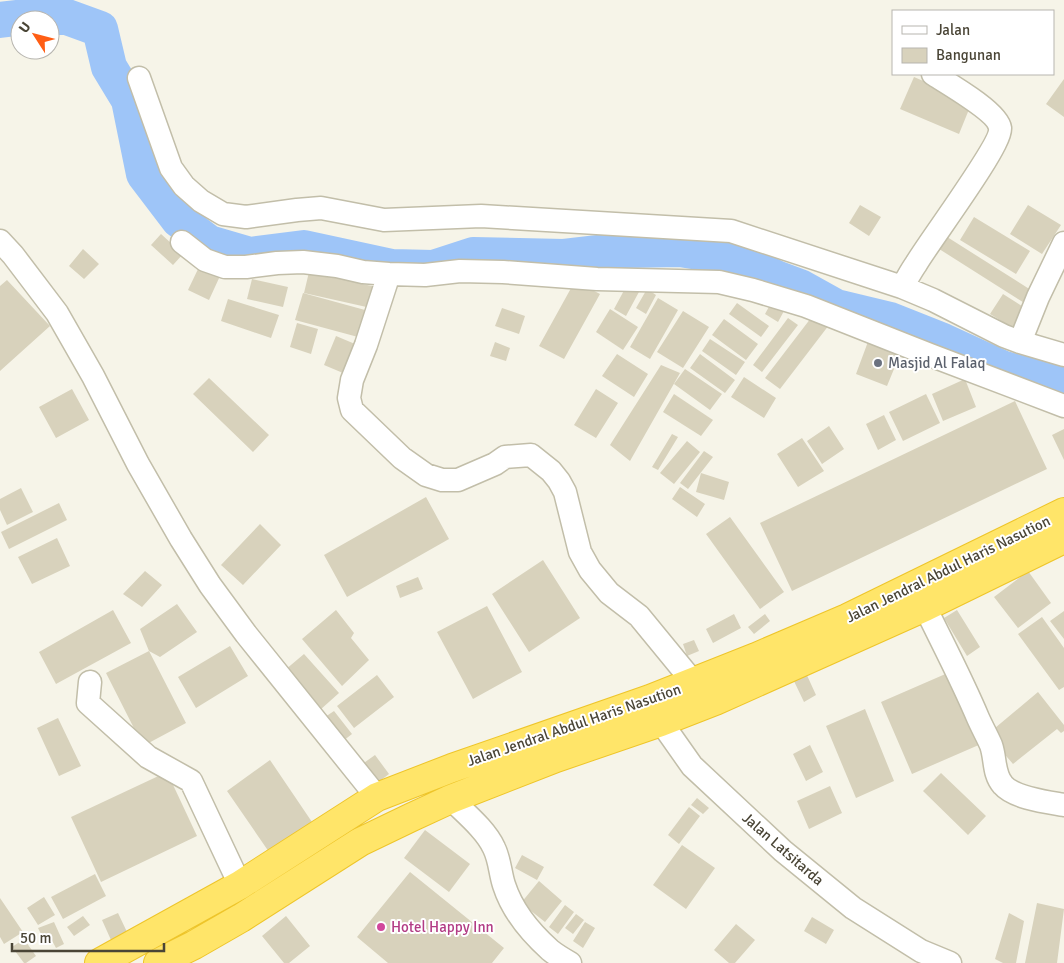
<svg xmlns="http://www.w3.org/2000/svg" width="1064" height="963" font-family="Signika,sans-serif">
<style>
.lines{fill:none;stroke-linecap:round;stroke-linejoin:round}
.river{stroke:#9ec5f8;stroke-width:36}
.building{fill:#d8d2bc}
.minor-casing{stroke:#c2bea9;stroke-width:25}
.highway-casing{stroke:#eec52a;stroke-width:30}
.minor{stroke:#fff;stroke-width:22}
.highway{stroke:#ffe569;stroke-width:28}
.worship-dot{fill:#6b7280;stroke:#fff;stroke-width:2}
.hotel-dot{fill:#d1479c;stroke:#fff;stroke-width:2}
.labels{text-anchor:middle;stroke-width:4;stroke-linejoin:round;paint-order:stroke}
.worship-label{font-size:15px;fill:#5b616d;stroke:#fff;text-anchor:start}
.street-label{font-size:15px;fill:#4a4536;stroke:#fff}
.hotel-label{font-size:15px;fill:#b23c85;stroke:#fff;text-anchor:start}
</style>
<rect width="100%" height="100%" fill="#f6f4e8"/>
<g class="lines">
<path class="river" d="M 0,20 L 25,17 L 67,17 L 100,29 L 109,67 L 129,100 L 144,174 L 179,220 L 209,243 L 250,255 L 304,248 L 392,267 L 433,268 L 473,255 L 564,257 L 624,250 L 680,249 L 736,258 L 776,278 L 800,287 L 836,307 L 890,320 L 943,341 L 1004,369 L 1064,385"/>
</g>
<path class="building" d="M 914,77 L 972,102 L 959,134 L 900,109 Z
M 1064,79 L 1064,117 L 1046,104 Z
M 860,205 L 881,217 L 869,236 L 849,223 Z
M 1028,205 L 1061,225 L 1042,254 L 1010,234 Z
M 974,217 L 1030,251 L 1016,274 L 960,240 Z
M 161,234 L 183,254 L 173,265 L 151,245 Z
M 944,235 L 1034,292 L 1026,304 L 936,247 Z
M 83,249 L 99,264 L 84,279 L 69,266 Z
M 199,267 L 220,276 L 209,300 L 188,290 Z
M 309,272 L 376,287 L 371,308 L 304,293 Z
M 252,279 L 288,287 L 283,307 L 247,299 Z
M 7,280 L 50,326 L 0,371 L 0,286 Z
M 575,281 L 600,294 L 564,359 L 539,346 Z
M 628,283 L 640,290 L 626,316 L 614,309 Z
M 647,289 L 656,295 L 646,314 L 636,308 Z
M 303,293 L 365,310 L 358,337 L 295,320 Z
M 1003,294 L 1025,308 L 1013,328 L 990,314 Z
M 658,298 L 678,310 L 650,359 L 630,347 Z
M 228,299 L 279,315 L 271,338 L 221,321 Z
M 737,303 L 769,326 L 761,337 L 729,314 Z
M 771,303 L 784,311 L 778,322 L 765,314 Z
M 502,308 L 525,316 L 519,334 L 495,326 Z
M 610,309 L 638,327 L 623,350 L 596,332 Z
M 683,311 L 709,327 L 683,368 L 657,352 Z
M 814,314 L 829,325 L 780,389 L 765,378 Z
M 788,318 L 798,325 L 762,372 L 753,365 Z
M 724,319 L 758,344 L 746,360 L 712,335 Z
M 297,323 L 318,329 L 311,354 L 290,347 Z
M 336,336 L 355,344 L 343,373 L 324,365 Z
M 710,339 L 745,362 L 736,375 L 702,351 Z
M 869,339 L 901,352 L 887,386 L 856,374 Z
M 495,342 L 510,348 L 506,361 L 490,356 Z
M 617,354 L 648,374 L 634,397 L 602,376 Z
M 700,354 L 735,380 L 725,393 L 690,368 Z
M 661,365 L 680,373 L 630,461 L 610,445 Z
M 685,369 L 722,394 L 710,410 L 674,384 Z
M 744,377 L 776,398 L 764,418 L 731,397 Z
M 209,378 L 269,435 L 253,452 L 193,394 Z
M 965,379 L 976,407 L 943,421 L 932,394 Z
M 72,389 L 89,420 L 56,438 L 39,407 Z
M 596,389 L 618,403 L 596,438 L 574,425 Z
M 674,394 L 713,420 L 701,436 L 663,412 Z
M 926,394 L 940,423 L 903,441 L 889,412 Z
M 1015,401 L 1047,469 L 792,591 L 760,523 Z
M 884,415 L 896,440 L 878,450 L 866,424 Z
M 829,426 L 844,449 L 822,464 L 807,441 Z
M 1064,429 L 1064,460 L 1052,435 Z
M 672,434 L 678,437 L 658,470 L 652,467 Z
M 802,438 L 824,471 L 798,487 L 777,454 Z
M 687,441 L 700,452 L 674,484 L 660,473 Z
M 704,451 L 713,457 L 688,489 L 680,483 Z
M 701,473 L 729,482 L 724,500 L 696,492 Z
M 680,487 L 705,504 L 697,517 L 672,499 Z
M 21,488 L 33,512 L 7,525 L 0,510 L 0,499 Z
M 426,497 L 449,539 L 347,597 L 324,555 Z
M 59,503 L 67,520 L 9,549 L 1,532 Z
M 730,517 L 784,592 L 760,609 L 706,534 Z
M 260,524 L 281,545 L 243,585 L 221,565 Z
M 57,538 L 70,566 L 32,584 L 18,557 Z
M 543,560 L 580,618 L 529,652 L 492,594 Z
M 145,571 L 162,585 L 142,607 L 123,594 Z
M 1028,571 L 1051,603 L 1018,628 L 994,597 Z
M 418,577 L 423,589 L 400,598 L 396,586 Z
M 177,604 L 197,632 L 160,657 L 149,651 L 140,629 Z
M 487,606 L 522,672 L 473,699 L 437,632 Z
M 113,610 L 131,643 L 56,684 L 39,652 Z
M 336,610 L 354,633 L 351,638 L 369,660 L 342,686 L 302,639 Z
M 957,610 L 980,647 L 967,656 L 944,618 Z
M 1064,611 L 1064,639 L 1050,621 Z
M 734,614 L 741,628 L 713,643 L 706,629 Z
M 765,614 L 770,621 L 754,634 L 748,627 Z
M 1042,617 L 1064,648 L 1064,687 L 1059,690 L 1018,634 Z
M 694,640 L 699,651 L 687,656 L 683,644 Z
M 230,646 L 248,676 L 196,708 L 178,677 Z
M 149,651 L 186,723 L 143,746 L 106,673 Z
M 304,654 L 339,693 L 320,710 L 285,670 Z
M 805,671 L 816,695 L 804,702 L 792,677 Z
M 950,672 L 981,744 L 912,774 L 881,702 Z
M 377,675 L 394,697 L 354,728 L 337,706 Z
M 1038,692 L 1064,725 L 1064,731 L 1061,733 L 1057,729 L 1013,764 L 995,743 L 1001,738 L 995,728 Z
M 865,709 L 894,781 L 856,798 L 826,726 Z
M 334,711 L 352,734 L 343,741 L 325,717 Z
M 58,718 L 81,766 L 59,776 L 37,728 Z
M 810,745 L 823,772 L 806,781 L 793,754 Z
M 375,755 L 389,774 L 376,784 L 361,765 Z
M 270,760 L 312,822 L 269,852 L 227,791 Z
M 167,772 L 197,836 L 101,882 L 71,817 Z
M 941,773 L 986,816 L 968,835 L 923,791 Z
M 830,786 L 842,813 L 809,829 L 797,801 Z
M 697,798 L 709,808 L 703,814 L 691,805 Z
M 689,807 L 700,816 L 679,844 L 668,835 Z
M 425,830 L 470,864 L 449,892 L 404,858 Z
M 682,845 L 715,868 L 686,909 L 653,885 Z
M 522,855 L 544,867 L 537,880 L 515,868 Z
M 410,872 L 504,948 L 492,963 L 388,963 L 357,937 Z
M 95,874 L 106,896 L 63,919 L 51,897 Z
M 539,881 L 562,901 L 545,922 L 521,903 Z
M 44,897 L 55,915 L 38,925 L 27,908 Z
M 0,898 L 23,932 L 4,944 L 0,937 Z
M 1037,903 L 1064,909 L 1057,963 L 1025,963 Z
M 565,905 L 574,912 L 558,934 L 549,927 Z
M 118,913 L 127,932 L 111,940 L 102,920 Z
M 1009,913 L 1024,921 L 1016,963 L 1003,963 L 995,959 Z
M 576,914 L 584,920 L 573,934 L 565,928 Z
M 83,916 L 90,925 L 74,936 L 67,927 Z
M 286,916 L 310,946 L 289,963 L 284,963 L 262,936 Z
M 812,917 L 834,930 L 826,944 L 804,931 Z
M 54,922 L 64,944 L 56,948 L 49,935 L 42,936 L 38,928 Z
M 585,922 L 595,928 L 583,948 L 573,941 Z
M 736,924 L 755,940 L 735,963 L 729,963 L 714,950 Z
M 24,939 L 36,956 L 26,963 L 24,963 L 12,947 Z"/>
<g class="lines">
<g class="minor-casing">
<path id="minor" d="M 139,78 L 171,168 L 184,186 L 201,201 L 223,214 L 246,217 L 297,210 L 321,208 L 384,220 L 481,216 L 731,231 L 902,287 L 933,300 L 1004,336 L 1020,342
M 0,241 L 13,255 L 57,313 L 93,376 L 138,464 L 181,539 L 210,585 L 246,634 L 377,797
M 182,242 L 205,260 L 225,267 L 246,267 L 277,263 L 303,262 L 337,266 L 363,272 L 389,274 L 425,275 L 460,271 L 503,272 L 597,279 L 719,282 L 753,290 L 806,306 L 930,355 L 1064,406
M 1064,243 L 1038,297 L 1020,342 L 1064,355
M 389,274 L 366,345 L 352,380 L 349,398 L 352,410 L 402,458 L 426,475 L 442,480 L 458,480 L 495,464 L 505,457 L 531,455 L 551,471 L 559,481 L 565,492 L 580,552 L 590,570 L 609,593 L 639,616 L 694,683
M 902,287 C 907,279 911,271 916,264 C 928,243 1002,145 1000,128 C 998,112 947,83 933,74
M 925,607 C 943,644 962,680 978,718 C 982,727 987,736 991,745 C 996,759 993,774 1003,785 C 1014,798 1047,802 1064,805
M 90,682 L 88,703 L 148,757 L 191,781 L 240,885
M 654,708 L 661,722 L 692,766 L 783,851 L 853,908 L 921,951 L 950,963
M 451,799 C 465,813 486,830 494,848 C 500,860 500,873 504,885 C 512,910 531,933 550,950 C 556,955 563,959 570,963"/>
</g>
<g class="highway-casing">
<path id="highway" d="M 99,963 L 240,885 L 377,797 L 452,768 L 650,699 L 756,657 L 847,618 L 1064,512
M 158,963 L 194,945 L 241,918 L 360,842 L 412,817 L 451,799 L 556,758 L 661,722 L 715,701 L 925,607 L 1064,539"/>
</g>
<use href="#minor" class="minor"/>
<use href="#highway" class="highway"/>
</g>
<circle class="worship-dot" cx="878" cy="363" r="5"/>
<circle class="hotel-dot" cx="381" cy="927" r="5"/>
<g class="labels">
<g class="worship-label">
<text x="888" y="368">Masjid Al Falaq</text>
</g>
<g class="street-label">
<text transform="translate(948 569) rotate(-26)" y="5">Jalan Jendral Abdul Haris Nasution</text>
<text transform="translate(574 725) rotate(-19)" y="5">Jalan Jendral Abdul Haris Nasution</text>
<text transform="translate(783 849) rotate(41)" y="5">Jalan Latsitarda</text>
</g>
<g class="hotel-label">
<text x="391" y="932">Hotel Happy Inn</text>
</g>
</g>
<rect x="892" y="10" width="162" height="65" fill="#ffffff" stroke="#b7b5af"/>
<rect x="902" y="26" width="25" height="8" fill="#ffffff" stroke="#b7b5af"/>
<text x="936" y="35" font-size="15" fill="#4a4536">Jalan</text>
<rect x="902" y="48" width="25" height="15" fill="#d8d2bc" stroke="#b7b5af"/>
<text x="936" y="60" font-size="15" fill="#4a4536">Bangunan</text>
<g transform="translate(35 35) rotate(306)"><circle r="24" fill="#ffffff" stroke="#b7b5af"/>
<path d="M0-4L9 19L0 12L-9 19Z" fill="#ff5e15"/>
<text y="-8" font-size="14" font-weight="bold" text-anchor="middle" fill="#4a4536">U</text>
</g>
<path d="M12 943v8h152v-8" fill="none" stroke="#4a4536" stroke-width="2.5"/>
<text x="20" y="943" font-size="15" fill="#4a4536" stroke="#ffffff" stroke-width="4" paint-order="stroke">50 m</text>
</svg>
